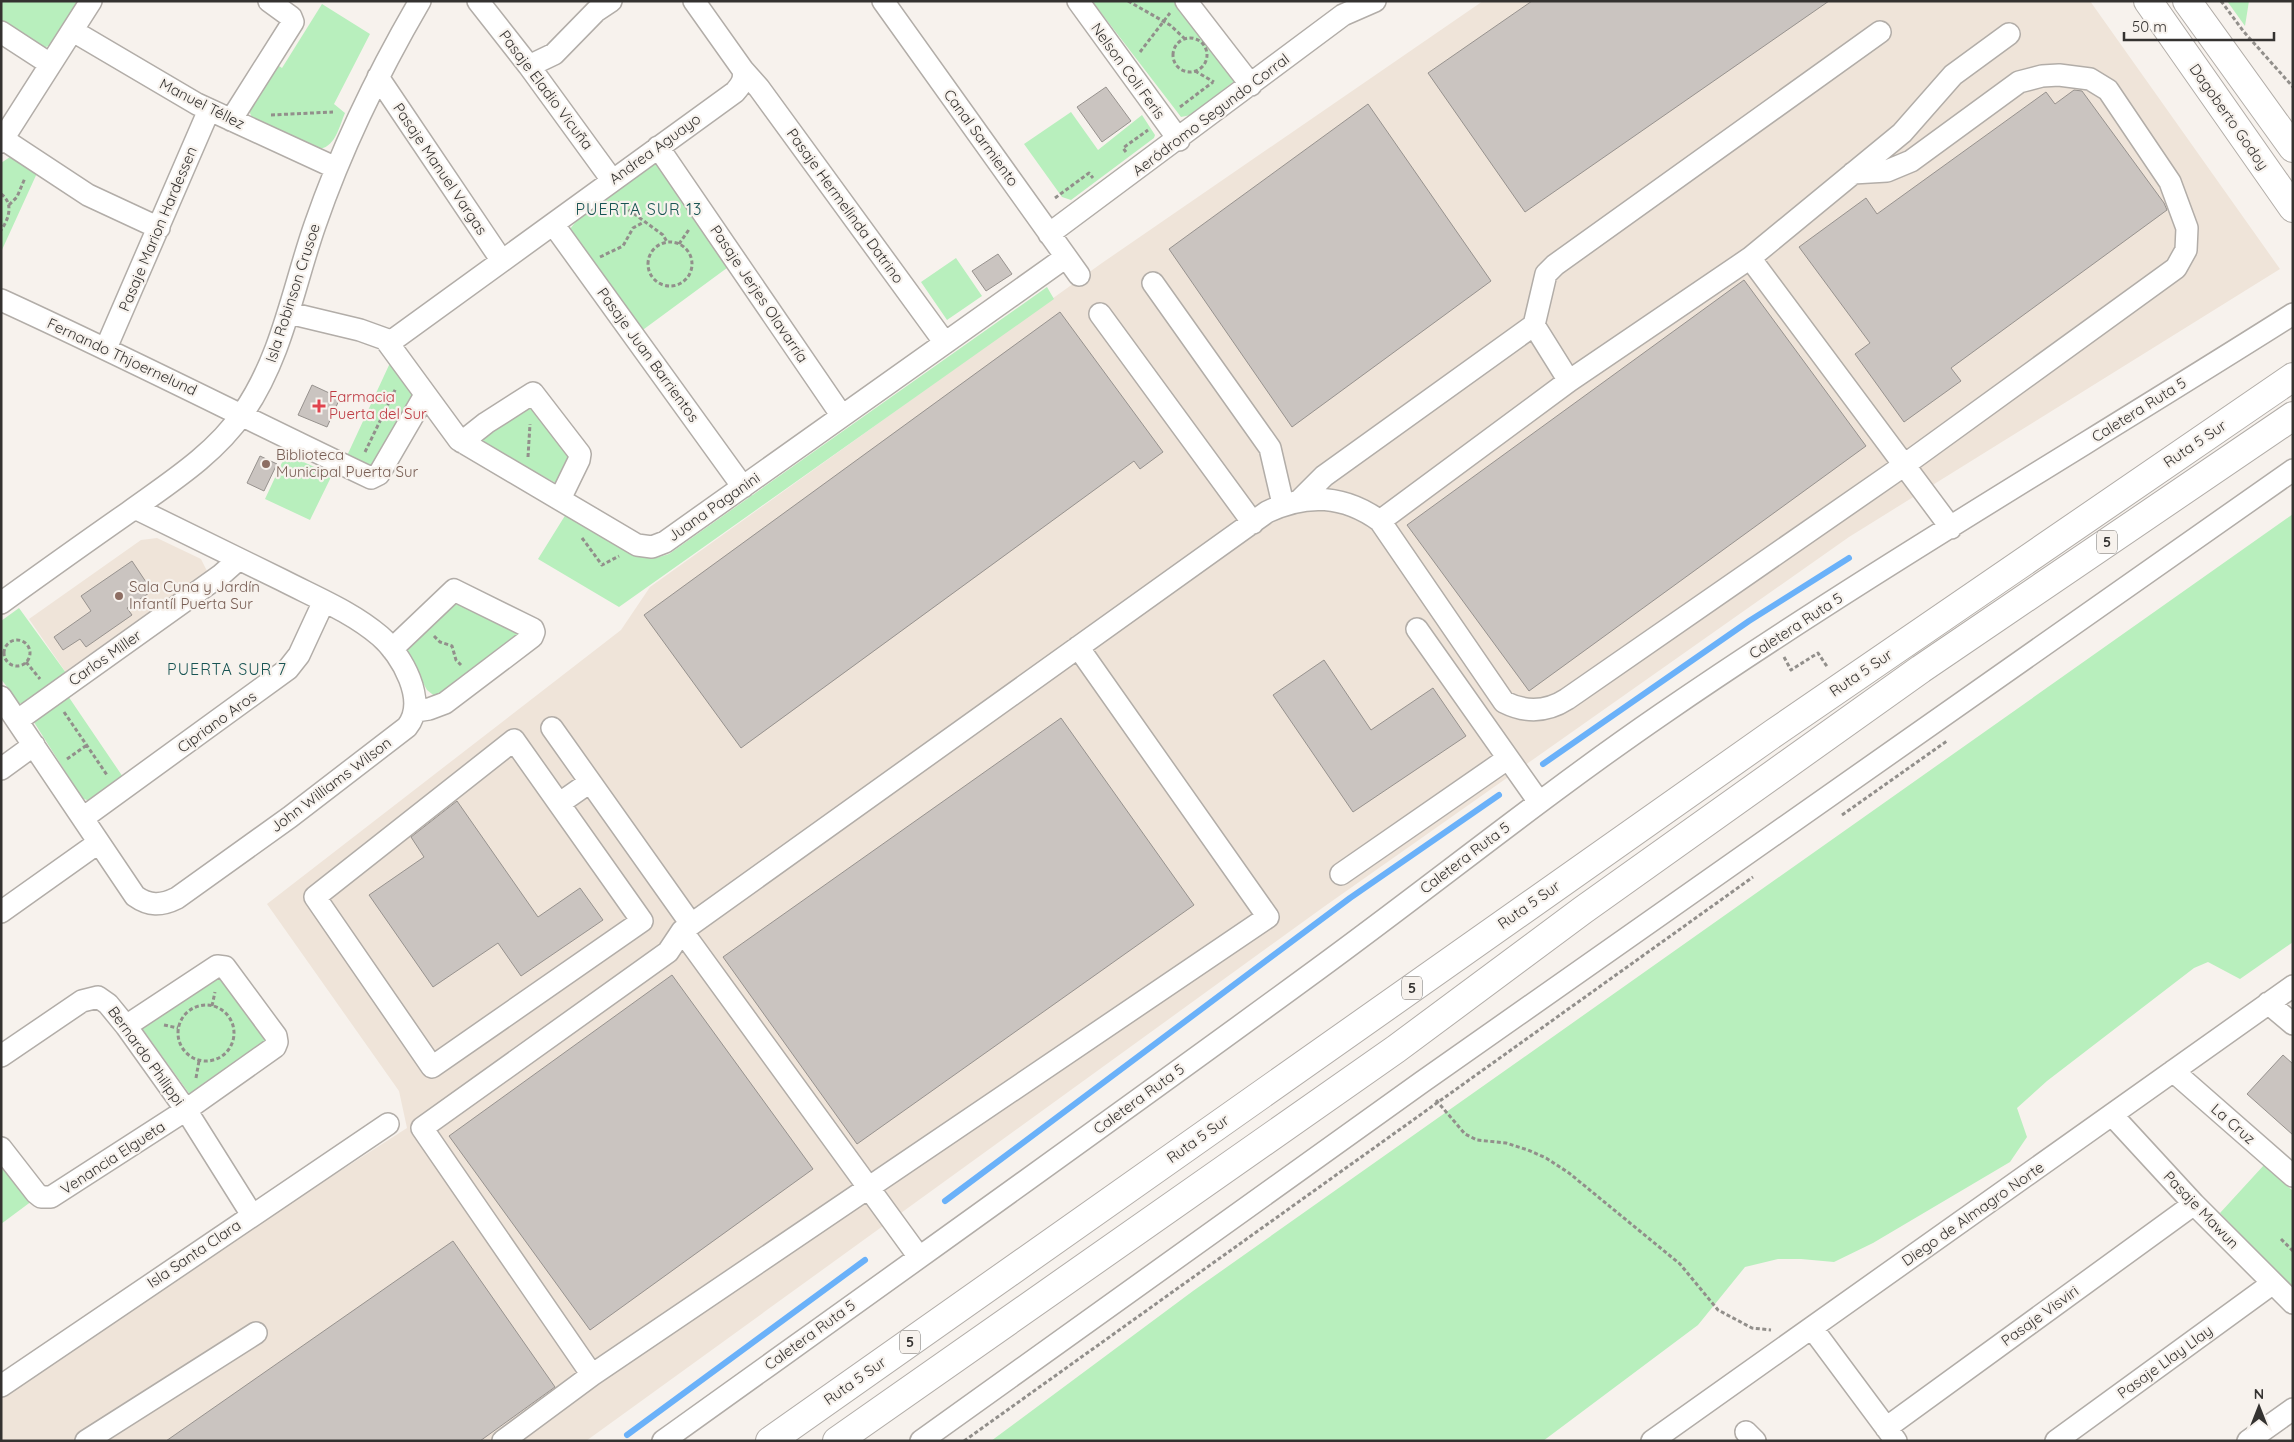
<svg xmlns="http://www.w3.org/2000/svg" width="2294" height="1442" font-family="Quicksand,sans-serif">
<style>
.built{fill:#efe4d9}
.green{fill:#b8efbd}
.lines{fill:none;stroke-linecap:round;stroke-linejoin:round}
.stream{stroke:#6ab1f9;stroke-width:6}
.building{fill:#cac4c0;stroke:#97928e}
.minor-casing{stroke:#b2ada8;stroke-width:24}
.major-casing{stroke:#b2ada8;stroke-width:30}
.highway-casing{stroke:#b2ada8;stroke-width:30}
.path{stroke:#928f8b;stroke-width:3;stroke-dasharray:4 2.5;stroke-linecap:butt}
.minor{stroke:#fff;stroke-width:21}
.major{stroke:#fff;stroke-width:28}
.highway{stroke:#fff;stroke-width:28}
.health-dot{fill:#e0444e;stroke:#f7f2ed;stroke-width:2}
.education-dot{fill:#8d6e63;stroke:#f7f2ed;stroke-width:2}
.labels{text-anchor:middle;stroke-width:4.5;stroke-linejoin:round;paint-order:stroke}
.shield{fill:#f7f2ed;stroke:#6e6c69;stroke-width:1}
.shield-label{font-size:14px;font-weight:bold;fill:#343230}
.street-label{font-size:15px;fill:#343230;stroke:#f7f2ed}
.health-label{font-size:15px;fill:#be3a42;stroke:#f7f2ed;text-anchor:start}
.education-label{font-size:15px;fill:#785e54;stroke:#f7f2ed;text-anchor:start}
.neighbourhood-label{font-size:16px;letter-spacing:1px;fill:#185453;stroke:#f7f2ed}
</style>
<rect width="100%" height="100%" fill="#f7f2ed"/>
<path class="built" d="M 1483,1 L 2090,1 L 2280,269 L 1849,537 L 1325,906 L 586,1441 L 1,1441 L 1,1389 L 407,1128 L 399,1091 L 267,904 L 621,630 L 650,587 L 1102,263 Z
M 157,538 L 201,559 L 208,573 L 67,674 L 29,619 L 141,540 Z"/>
<path class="green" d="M 1,1 L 79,1 L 51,45 L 41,49 L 1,25 Z
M 1092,1 L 1180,1 L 1237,79 L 1191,115 L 1181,117 Z
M 2227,1 L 2249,1 L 2245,26 Z
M 322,4 L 370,34 L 334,104 L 345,113 C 339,127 335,149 317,149 L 252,118 L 248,108 L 276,64 L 282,68 Z
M 1071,112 L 1098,150 L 1142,115 L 1155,135 L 1154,138 L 1071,200 L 1062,197 L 1024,144 Z
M 13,155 L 38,171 L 1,252 L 1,163 Z
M 654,163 L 658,164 L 731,265 L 640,332 L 570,229 L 577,220 Z
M 956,258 L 982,296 L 947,320 L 921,282 Z
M 1047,287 L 1054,299 L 619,607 L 538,559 L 566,514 L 635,555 L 656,558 L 669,554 Z
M 390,363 L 413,396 L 375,468 L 345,460 Z
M 527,402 L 572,452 L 559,482 L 554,482 L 483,444 L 481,439 Z
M 286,454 L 332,475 L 310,520 L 265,499 Z
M 2293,514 L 2293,942 L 2240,979 L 2208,962 L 2194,968 L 2047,1081 L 2017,1108 L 2027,1137 L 2010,1162 L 1873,1243 L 1834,1262 L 1801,1259 L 1778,1259 L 1745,1267 L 1698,1325 L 1543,1441 L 991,1441 L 1193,1291 Z
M 452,598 L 513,623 L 521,635 L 437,698 L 427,690 L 404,649 Z
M 19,608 L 69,677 L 27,704 L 19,703 L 1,679 L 1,621 Z
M 66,693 L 125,780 L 89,801 L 82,798 L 32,719 Z
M 220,974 L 269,1042 L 191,1096 L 141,1027 Z
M 1,1156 L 36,1198 L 1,1224 Z
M 2264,1165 L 2293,1191 L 2293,1289 L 2220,1213 Z"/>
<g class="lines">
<path class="stream" d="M 1543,764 L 1749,621 L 1849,558
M 945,1201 L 1350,898 L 1499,795
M 627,1435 L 865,1260"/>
</g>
<path class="building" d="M 1532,1 L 1829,1 L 1525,212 L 1428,73 Z
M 1106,87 L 1131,121 L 1102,142 L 1077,107 Z
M 2074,90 L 2082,91 L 2164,203 L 2167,210 L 1951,368 L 1961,381 L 1904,422 L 1855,354 L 1870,343 L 1799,247 L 1866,198 L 1877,214 L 2046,92 L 2055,104 Z
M 1368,104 L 1491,281 L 1292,427 L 1169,249 Z
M 998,254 L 1012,274 L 986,291 L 972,271 Z
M 1744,280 L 1866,446 L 1529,691 L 1407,525 Z
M 1060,312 L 1163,452 L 1140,469 L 1134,461 L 741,748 L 644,615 Z
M 312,385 L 340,398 L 327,427 L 298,415 Z
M 260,456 L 277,464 L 264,491 L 247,483 Z
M 132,561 L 152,591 L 127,608 L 132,615 L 86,647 L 80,639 L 63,650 L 54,637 L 91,611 L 81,596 Z
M 1324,660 L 1371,730 L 1433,688 L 1466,736 L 1353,812 L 1273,695 Z
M 1061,718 L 1194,905 L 857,1144 L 723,957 Z
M 457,801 L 538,917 L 580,888 L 603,920 L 521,976 L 498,943 L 433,987 L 369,895 L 424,857 L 411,837 Z
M 672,975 L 813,1169 L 590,1330 L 449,1136 Z
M 2283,1055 L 2293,1064 L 2293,1135 L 2247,1094 Z
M 453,1241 L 555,1387 L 523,1410 L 480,1441 L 166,1441 Z"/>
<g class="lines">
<g class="minor-casing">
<path id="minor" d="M 478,1 L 529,66 L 612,180
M 883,1 L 1079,275
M 1078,1 L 1179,140
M 1186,1 L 1251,85
M 73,31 L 197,104 L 336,168
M 1,32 L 50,64
M 529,66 L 554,54 L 596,11 L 611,1
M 743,70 L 759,88 L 945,343
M 378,77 L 502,261
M 231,120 L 293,22 L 291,17 L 269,1
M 3,139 L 88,195 L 159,228
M 1,142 L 91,1
M 658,147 L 842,416
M 553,224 L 743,487
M 1049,234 L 1343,15 L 1375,1
M 1750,258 L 1902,133 L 1953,75 L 2009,34
M 1153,283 L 1270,448 L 1283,504
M 1,300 C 126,357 247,419 371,478 L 379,474 L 425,395
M 289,313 L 360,330 L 385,339 L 459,440 L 637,545 L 652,547 L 665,542 L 1066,257
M 1100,314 L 1253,523
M 389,343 L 735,92 C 741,85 745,80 743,70 L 694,1
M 106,348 L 209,110
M 1569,381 L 1534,325 L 1546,274 L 1555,265 L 1880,32
M 462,442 L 486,423 L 533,393 L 580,454 L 579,460 L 560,499
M 1300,500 L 1324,476 L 1534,325
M 1380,521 L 1504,702 C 1526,713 1547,712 1567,699 L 1903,466 L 2176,268 L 2186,250 L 2187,228 L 2170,182 L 2108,90 L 2090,79 L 2059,75 L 2042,76 L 2019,82 L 1911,161 L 1887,171 L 1853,173
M 1,603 C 44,572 86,542 129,512 C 169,483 214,455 243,413 C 282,357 293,288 315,225 C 342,147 378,73 420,1
M 1417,629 L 1539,802
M 392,649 L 454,590 L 533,629 L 534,632 L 532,637 L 445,703 L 429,709 L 416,711
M 1,697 L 135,896 C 149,906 161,906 177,898 L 290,817 L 407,727 C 428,701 402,655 380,636 C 352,612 315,597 282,580 C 233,556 184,532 135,508
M 18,720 L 221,575 L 239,559
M 552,728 L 691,924
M 514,740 L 642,921 L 432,1067 L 315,897 Z
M 1,769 L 34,745
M 560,803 L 590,782
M 83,818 L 288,669 L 299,655 L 324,601
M 1341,874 L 1507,759
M 1,912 L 98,843
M 682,931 L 919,1257
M 2268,1003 L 2293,1024
M 1,1056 L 82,1001 L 98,997 L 108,1004 L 126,1026 L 186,1110 L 252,1215
M 2173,1071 L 2293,1176
M 2112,1115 L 2194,1204 L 2293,1303
M 1,1148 L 36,1193 L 41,1197 L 51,1197 L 186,1110 L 275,1047 L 277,1042 L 276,1036 L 225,967 L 217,966 L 126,1026
M 1812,1328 L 1896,1441
M 592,1375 L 422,1128 L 668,952 L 682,931 L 1267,512 C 1307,493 1344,495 1380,521 L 1569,381 L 1750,258 L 1951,528
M 1,1386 L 388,1124
M 1886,1428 L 2194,1204
M 1746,1432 L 1755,1441
M 86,1441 L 256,1333
M 503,1441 L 592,1375 L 1268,917 L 1078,647
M 663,1441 C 882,1284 1101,1128 1318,969 C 1433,885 1544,795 1662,714 C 1867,573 2083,447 2293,314
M 921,1441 L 1422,1082 L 2293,470
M 1652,1441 L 2293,986
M 2056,1441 L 2273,1283
M 2248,1441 L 2293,1409"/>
</g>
<g class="major-casing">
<path id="major" d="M 2148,1 L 2293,208
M 2187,1 L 2293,148"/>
</g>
<g class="highway-casing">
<path id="highway" d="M 770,1441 L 1774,733 L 2293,377
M 837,1441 L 1396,1049 L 1583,910 L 1921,669 L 2293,416"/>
</g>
<path class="path" d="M 1128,1 L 1170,25 L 1184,38
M 2221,1 L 2244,32 L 2293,87
M1173 55a17 17 0 1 1 34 0a17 17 0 1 1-34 0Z
M 1140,52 L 1170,13
M 1195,71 L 1214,82
M 1180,107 L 1213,82
M 271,115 L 333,112
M 1126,152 L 1123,148 L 1148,130
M 1,194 C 14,203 9,219 1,230
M 1055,198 L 1089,173 L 1093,178
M 618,202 L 663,235 L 667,242
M 9,205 L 17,197 L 25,178
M648 264a22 22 0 1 1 44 0a22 22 0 1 1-44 0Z
M 679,244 L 690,228
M 600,257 L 623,246 L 633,228 L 644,222
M 365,452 L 396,388
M 528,457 L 530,424
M 582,538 L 602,565 L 619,556
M 434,636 L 440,642 L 452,646 L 456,660 L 461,665
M4 653a13 13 0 1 1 26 0a13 13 0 1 1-26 0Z
M 1784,657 L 1791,670 L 1818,653 L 1828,668
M 26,662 L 40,679
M 64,712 L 107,775
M 67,759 L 87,745
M 1842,815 L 1947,741
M178 1033a28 28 0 1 1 56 0a28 28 0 1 1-56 0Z
M 212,1006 L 215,992
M 164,1025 L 178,1028
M 196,1078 L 199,1061
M 1436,1100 L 1465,1134 L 1477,1140 L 1506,1143 L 1528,1150 L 1546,1158 L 1569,1173 L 1680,1264 L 1718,1310 L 1752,1328 L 1771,1330
M 2281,1239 L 2293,1251
M 964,1441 L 1753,877"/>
<use href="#minor" class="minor"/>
<use href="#major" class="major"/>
<use href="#highway" class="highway"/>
</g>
<path class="health-dot" d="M316.5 398.5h5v5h5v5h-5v5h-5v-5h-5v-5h5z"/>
<g class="education-dot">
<circle cx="266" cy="464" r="5"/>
<circle cx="119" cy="596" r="5"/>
</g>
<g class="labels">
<g class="shield">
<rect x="2097" y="530.5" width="20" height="23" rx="4"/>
<rect x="1402" y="976.5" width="20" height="23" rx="4"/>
<rect x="900" y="1330.5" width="20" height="23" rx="4"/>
</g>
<g class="shield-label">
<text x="2107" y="547">5</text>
<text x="1412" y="993">5</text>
<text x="910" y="1347">5</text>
</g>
<g class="street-label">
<text transform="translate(1128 71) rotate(54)" y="5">Nelson Coli Feris</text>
<text transform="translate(546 90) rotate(53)" y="5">Pasaje Eladio Vicuña</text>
<text transform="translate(202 104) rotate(27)" y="5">Manuel Téllez</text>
<text transform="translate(1211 115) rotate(-37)" y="5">Aeródromo Segundo Corral</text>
<text transform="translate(2229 117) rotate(55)" y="5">Dagoberto Godoy</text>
<text transform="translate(981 138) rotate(54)" y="5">Canal Sarmiento</text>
<text transform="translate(655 149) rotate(-36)" y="5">Andrea Aguayo</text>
<text transform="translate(440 169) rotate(56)" y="5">Pasaje Manuel Vargas</text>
<text transform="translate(845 206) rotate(54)" y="5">Pasaje Hermelinda Datrino</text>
<text transform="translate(158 229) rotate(-67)" y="5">Pasaje Marion Hardessen</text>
<text transform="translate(293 293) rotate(-72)" y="5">Isla Robinson Crusoe</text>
<text transform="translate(759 294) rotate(56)" y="5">Pasaje Jerjes Olavarría</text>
<text transform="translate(648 355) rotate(54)" y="5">Pasaje Juan Barrientos</text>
<text transform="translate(122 357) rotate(25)" y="5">Fernando Thjoernelund</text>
<text transform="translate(2139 410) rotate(-32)" y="5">Caletera Ruta 5</text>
<text transform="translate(2195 444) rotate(-34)" y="5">Ruta 5 Sur</text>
<text transform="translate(714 507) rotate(-35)" y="5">Juana Paganini</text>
<text transform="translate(1796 626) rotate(-33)" y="5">Caletera Ruta 5</text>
<text transform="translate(105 658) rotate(-35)" y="5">Carlos Miller</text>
<text transform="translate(1861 673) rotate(-34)" y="5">Ruta 5 Sur</text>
<text transform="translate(217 722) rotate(-36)" y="5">Cipriano Aros</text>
<text transform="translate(331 785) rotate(-37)" y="5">John Williams Wilson</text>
<text transform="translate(1465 858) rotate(-37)" y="5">Caletera Ruta 5</text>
<text transform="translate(1529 905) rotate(-35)" y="5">Ruta 5 Sur</text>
<text transform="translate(146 1056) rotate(54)" y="5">Bernardo Philippi</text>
<text transform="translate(1139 1099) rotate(-36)" y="5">Caletera Ruta 5</text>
<text transform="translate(2233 1124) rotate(41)" y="5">La Cruz</text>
<text transform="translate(1198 1139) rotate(-35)" y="5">Ruta 5 Sur</text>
<text transform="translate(113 1158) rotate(-33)" y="5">Venancia Elgueta</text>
<text transform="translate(2201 1210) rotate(46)" y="5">Pasaje Mawun</text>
<text transform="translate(1973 1214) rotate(-35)" y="5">Diego de Almagro Norte</text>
<text transform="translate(194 1254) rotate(-34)" y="5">Isla Santa Clara</text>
<text transform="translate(2040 1316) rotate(-36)" y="5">Pasaje Visviri</text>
<text transform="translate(810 1335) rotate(-36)" y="5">Caletera Ruta 5</text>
<text transform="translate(2165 1362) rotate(-36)" y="5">Pasaje Llay Llay</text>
<text transform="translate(855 1381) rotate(-35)" y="5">Ruta 5 Sur</text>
</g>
<g class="health-label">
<text x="329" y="402">Farmacia<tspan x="329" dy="17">Puerta del Sur</tspan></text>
</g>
<g class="education-label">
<text x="276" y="460">Biblioteca<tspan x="276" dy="17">Municipal Puerta Sur</tspan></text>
<text x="129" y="592">Sala Cuna y Jardín<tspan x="129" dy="17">Infantíl Puerta Sur</tspan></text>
</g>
<g class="neighbourhood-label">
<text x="639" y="215">PUERTA SUR 13</text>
<text x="227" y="675">PUERTA SUR 7</text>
</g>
</g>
<rect width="2294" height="1442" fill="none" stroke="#343230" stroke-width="5"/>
<g transform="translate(2259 1407)" stroke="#f7f2ed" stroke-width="4" paint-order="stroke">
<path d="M0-4L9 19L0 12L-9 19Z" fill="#343230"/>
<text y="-8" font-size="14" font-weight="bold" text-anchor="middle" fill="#343230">N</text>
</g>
<path d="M2124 32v8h150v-8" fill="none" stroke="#343230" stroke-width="2.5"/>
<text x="2132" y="32" font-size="15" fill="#343230" stroke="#f7f2ed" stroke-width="4" paint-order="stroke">50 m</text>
</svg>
